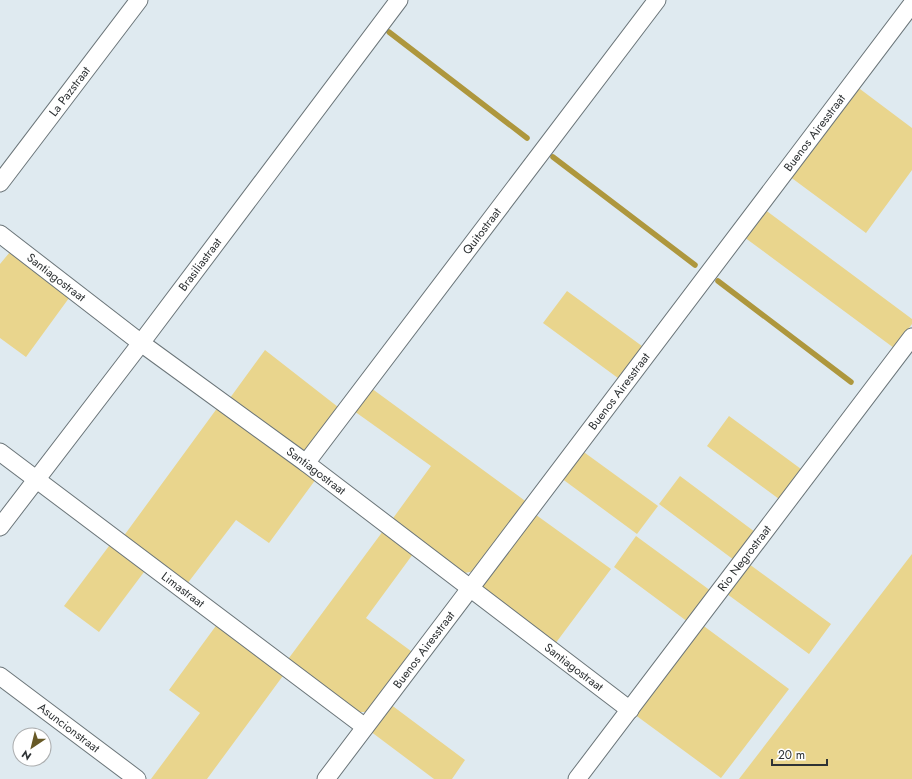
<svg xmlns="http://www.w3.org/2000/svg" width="912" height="779" font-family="Jost,sans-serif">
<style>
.green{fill:#e9d58d}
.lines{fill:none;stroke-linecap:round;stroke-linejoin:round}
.stream{stroke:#ae973d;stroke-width:5.5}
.street-casing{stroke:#6b7579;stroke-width:19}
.street{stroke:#fff;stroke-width:17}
.labels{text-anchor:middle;stroke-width:4;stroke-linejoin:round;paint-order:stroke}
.street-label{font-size:12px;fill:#2e3234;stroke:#fff}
</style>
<rect width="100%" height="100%" fill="#dfeaf0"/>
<path class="green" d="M 856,86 L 912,128 L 912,170 L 866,233 L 789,176 Z
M 764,209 L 912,319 L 912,324 L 894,348 L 744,237 Z
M 10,252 L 69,298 L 26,357 L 0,338 L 0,264 Z
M 567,291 L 646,349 L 622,381 L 543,323 Z
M 265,350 L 338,407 L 307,449 L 301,453 L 230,398 Z
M 371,388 L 528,503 L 476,571 L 464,573 L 391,521 L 431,466 L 354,411 Z
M 218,407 L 316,479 L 269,543 L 236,520 L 187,584 L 123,537 Z
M 729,416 L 801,469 L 779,499 L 707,446 Z
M 581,450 L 658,506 L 637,534 L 561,478 Z
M 680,476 L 755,532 L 734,560 L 659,504 Z
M 532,512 L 611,569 L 555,644 L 482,589 L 482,580 Z
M 383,531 L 413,554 L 366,618 L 415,654 L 374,709 L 366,712 L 357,712 L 286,662 Z
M 636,536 L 711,591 L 688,622 L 614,567 Z
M 112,542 L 147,568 L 99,632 L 64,606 Z
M 912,554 L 912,779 L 739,779 Z
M 749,564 L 831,624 L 809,654 L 727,594 Z
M 218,623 L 285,673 L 207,779 L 151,779 L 200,713 L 169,690 Z
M 701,624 L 789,689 L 721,778 L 634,714 Z
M 390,704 L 465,760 L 452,779 L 434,779 L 370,731 Z"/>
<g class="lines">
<path class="stream" d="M 389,32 L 527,138
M 553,157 L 695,265
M 718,281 L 851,382"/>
<g class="street-casing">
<g id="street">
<path id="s1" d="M 0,183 L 139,0"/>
<path id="s2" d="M 0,234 L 141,343 L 306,463 L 630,710"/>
<path id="s3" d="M 0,452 L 365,727"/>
<path id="s4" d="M 306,463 L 657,0"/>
<path id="s5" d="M 0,527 L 141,343 L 399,0"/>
<path id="s6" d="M 0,676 L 137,779"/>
<path id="s7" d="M 326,779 L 912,4"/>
<path id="s8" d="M 577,779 L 912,337"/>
</g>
</g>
<use href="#street" class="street"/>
</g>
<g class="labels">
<g class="street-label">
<text dy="4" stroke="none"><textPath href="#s1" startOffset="115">La Pazstraat</textPath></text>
<text dy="4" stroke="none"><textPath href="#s7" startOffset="810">Buenos Airesstraat</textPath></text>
<text dy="4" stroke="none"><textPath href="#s4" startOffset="291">Quitostraat</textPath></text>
<text dy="4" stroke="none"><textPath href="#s5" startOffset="330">Brasiliastraat</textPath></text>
<text dy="4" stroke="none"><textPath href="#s2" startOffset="71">Santiagostraat</textPath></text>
<text dy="4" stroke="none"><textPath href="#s7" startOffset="486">Buenos Airesstraat</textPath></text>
<text dy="4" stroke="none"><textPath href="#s2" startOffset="395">Santiagostraat</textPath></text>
<text dy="4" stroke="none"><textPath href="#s8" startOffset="277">Rio Negrostraat</textPath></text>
<text dy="4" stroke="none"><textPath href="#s3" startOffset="229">Limastraat</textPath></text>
<text dy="4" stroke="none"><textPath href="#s7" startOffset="162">Buenos Airesstraat</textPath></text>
<text dy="4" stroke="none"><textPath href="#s2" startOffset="719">Santiagostraat</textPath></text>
<text dy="4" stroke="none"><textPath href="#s6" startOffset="86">Asuncionstraat</textPath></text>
</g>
</g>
<g transform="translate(32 747) rotate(215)"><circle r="19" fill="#ffffff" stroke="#abadae"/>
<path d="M0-3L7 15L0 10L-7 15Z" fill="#675926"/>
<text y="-6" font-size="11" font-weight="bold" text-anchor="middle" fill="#2e3234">N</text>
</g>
<path d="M772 759v6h55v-6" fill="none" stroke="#2e3234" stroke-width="2"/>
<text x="778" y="759" font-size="12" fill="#2e3234" stroke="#ffffff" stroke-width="3" paint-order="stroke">20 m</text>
</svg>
